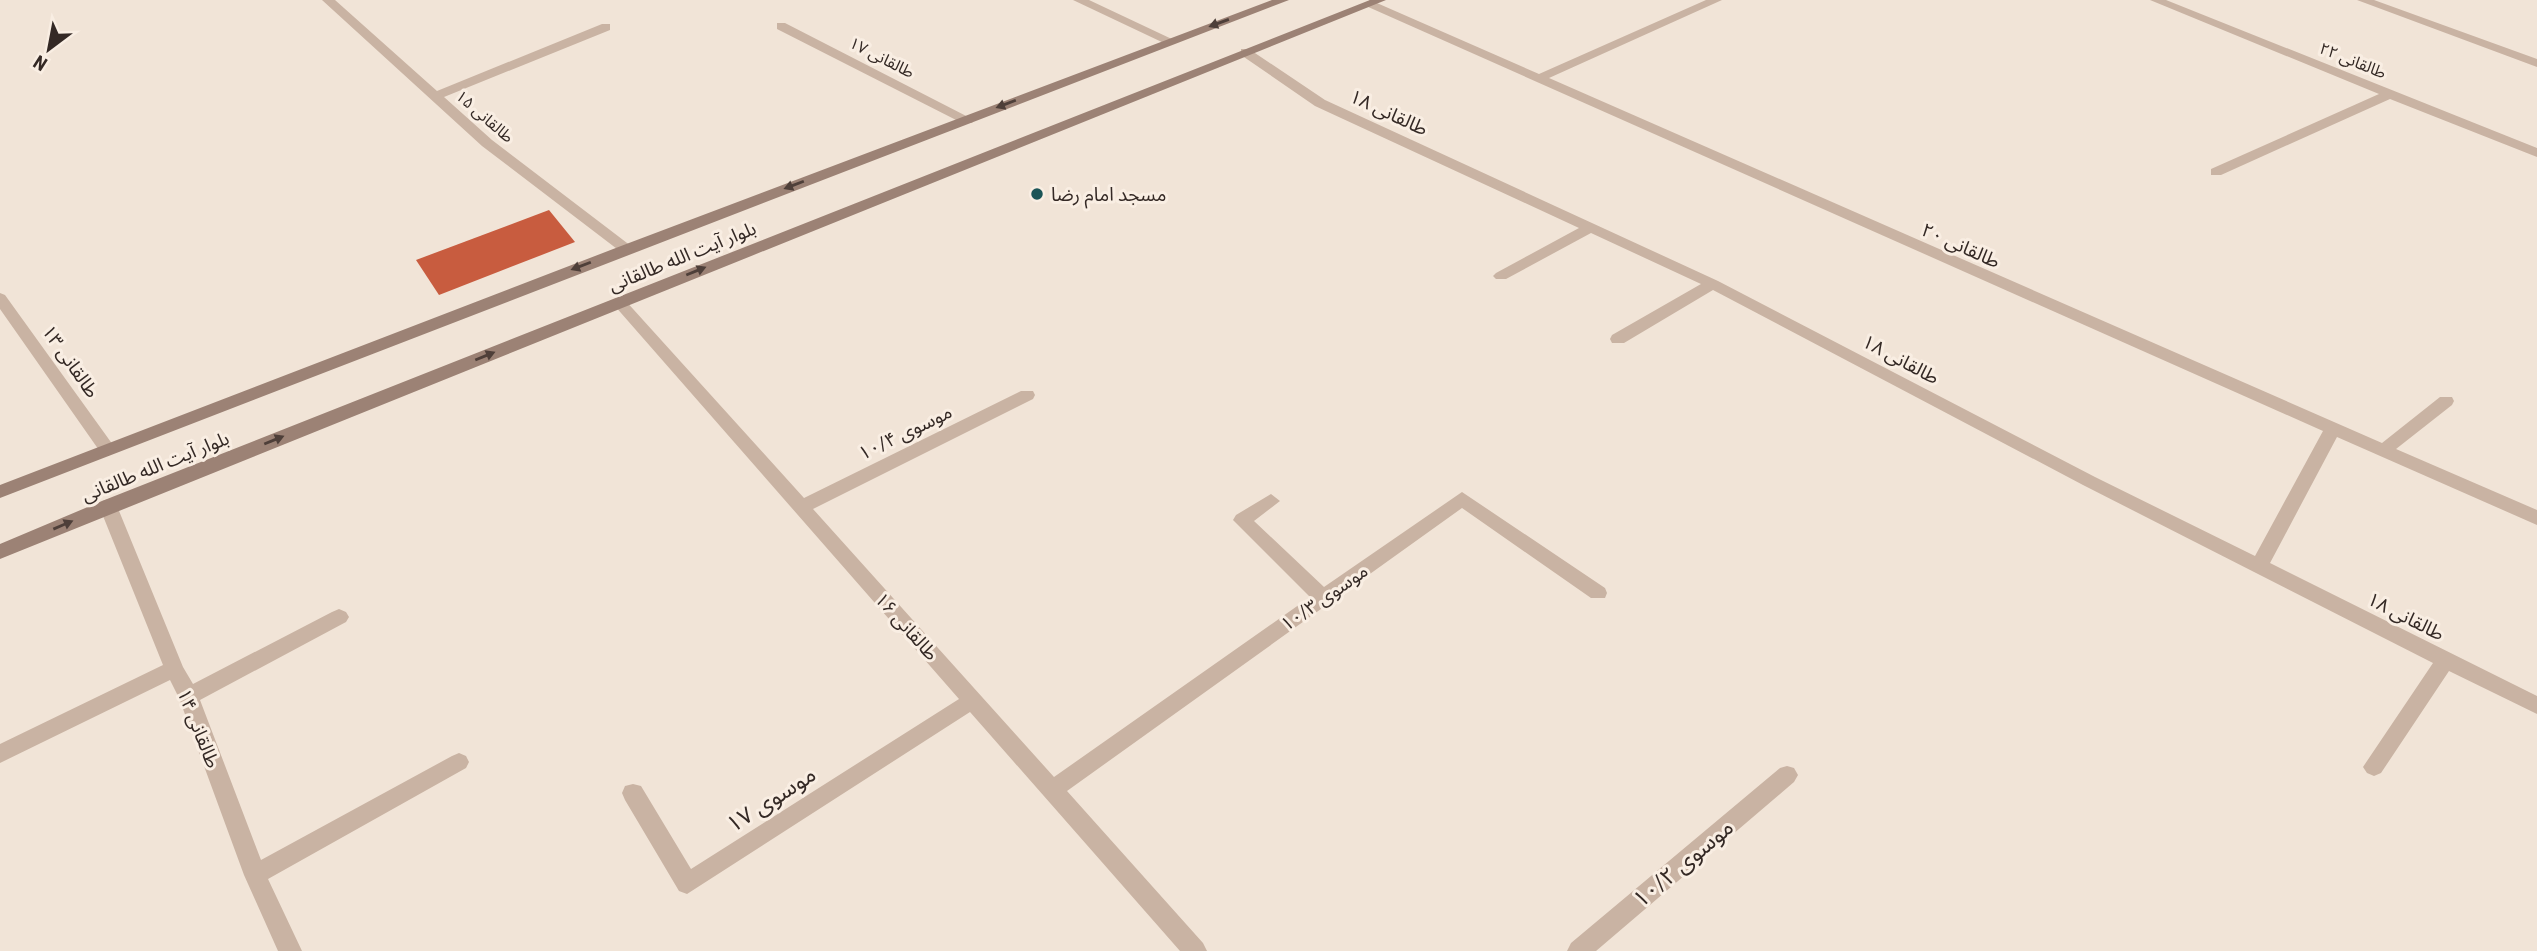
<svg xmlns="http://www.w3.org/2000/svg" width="2537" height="951" font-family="'Roboto Condensed','Noto Sans Arabic',sans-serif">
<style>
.building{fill:#c85c3f}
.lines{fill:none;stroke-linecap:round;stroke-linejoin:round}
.street{fill:#c9b3a3;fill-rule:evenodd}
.secondary{fill:#9c8275;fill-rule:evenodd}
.oneway{fill:#4e3f39}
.poi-dot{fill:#1b5456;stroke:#f9eee3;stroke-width:2.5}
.labels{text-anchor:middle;stroke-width:6;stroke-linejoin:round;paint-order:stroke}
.far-street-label{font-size:16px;fill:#342925;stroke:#f9eee3}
.street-label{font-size:19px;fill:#342925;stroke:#f9eee3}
.poi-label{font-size:19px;fill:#342925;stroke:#f9eee3;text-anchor:start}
.near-street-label{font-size:23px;fill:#342925;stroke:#f9eee3}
</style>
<rect width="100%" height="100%" fill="#f1e4d7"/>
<path class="building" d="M 549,210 L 575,242 L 439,295 L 416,260 Z"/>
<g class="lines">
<path class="street" d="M 322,0 L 335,0 L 437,91 L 602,24 L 610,24 L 610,30 L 444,97 L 492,140 L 631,246 L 631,252 L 621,252 L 482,146 Z
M 1073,0 L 1089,0 L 1176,41 L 1166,44 Z
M 1370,0 L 1539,74 L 1706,0 L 1722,0 L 1549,78 L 2382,443 L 2440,397 L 2452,397 L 2454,401 L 2452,405 L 2396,449 L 2537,510 L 2537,525 L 2337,437 L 2270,563 L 2537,696 L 2537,714 L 2449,671 L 2381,773 L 2374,776 L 2367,773 L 2363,767 L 2367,761 L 2433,663 L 2083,485 L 1713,290 L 1624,343 L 1612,343 L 1610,339 L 1612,335 L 1701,284 L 1591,233 L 1506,279 L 1496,279 L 1493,276 L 1496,273 L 1579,228 L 1315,106 L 1241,55 L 1241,49 L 1249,49 L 1325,100 L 1718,281 L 2095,477 L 2255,556 L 2323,431 L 1366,6 L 1364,4 Z
M 2150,0 L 2166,0 L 2537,148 L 2537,157 L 2390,99 L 2221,175 L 2211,175 L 2211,169 L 2379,94 Z
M 2357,0 L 2374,0 L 2537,59 L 2537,67 Z
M 777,23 L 785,23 L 974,120 L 972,123 L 962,123 L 777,29 Z
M 0,293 L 5,295 L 113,445 L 116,449 L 113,453 L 101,453 L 0,309 Z
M 619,297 L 624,299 L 804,498 L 1021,391 L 1033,391 L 1035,395 L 1033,399 L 813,509 L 1054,777 L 1310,597 L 1233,520 L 1236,515 L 1271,494 L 1280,501 L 1254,521 L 1324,587 L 1462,492 L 1605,588 L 1607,593 L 1605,598 L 1591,598 L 1462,508 L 1067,791 L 1203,943 L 1207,951 L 1180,951 L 970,712 L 687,894 L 679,891 L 625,800 L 622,793 L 625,786 L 633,784 L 641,786 L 691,869 L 959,699 L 614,305 L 611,302 L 614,299 Z
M 108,499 L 114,501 L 117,506 L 183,667 L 193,684 L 332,612 L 339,609 L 346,612 L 349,617 L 346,622 L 200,700 L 261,860 L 452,756 L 459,753 L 466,756 L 469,762 L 466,768 L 268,879 L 302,951 L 278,951 L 244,875 L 179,698 L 170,680 L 0,763 L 0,744 L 163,665 L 99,506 L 102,501 Z
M 1787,766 L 1794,768 L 1798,775 L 1794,782 L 1596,951 L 1567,951 L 1571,943 L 1780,768 Z"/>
<path class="secondary" d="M 1272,0 L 1289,0 L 0,498 L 0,485 L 621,246 Z
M 1370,0 L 1386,0 L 0,559 L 0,544 L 102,501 Z"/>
</g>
<defs><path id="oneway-solid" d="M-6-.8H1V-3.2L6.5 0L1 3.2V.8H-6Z" transform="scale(1.75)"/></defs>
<g class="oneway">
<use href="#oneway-solid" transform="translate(1219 23) rotate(160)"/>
<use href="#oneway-solid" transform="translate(1006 104) rotate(159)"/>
<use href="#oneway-solid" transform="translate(794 185) rotate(159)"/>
<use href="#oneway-solid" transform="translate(581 266) rotate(159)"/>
<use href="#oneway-solid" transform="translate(696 271) rotate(-22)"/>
<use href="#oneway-solid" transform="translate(485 356) rotate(-22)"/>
<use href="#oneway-solid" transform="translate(274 440) rotate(-22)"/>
<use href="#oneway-solid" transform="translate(63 525) rotate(-23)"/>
</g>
<circle class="poi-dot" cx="1037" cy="194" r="7"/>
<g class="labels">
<g class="far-street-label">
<text transform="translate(882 57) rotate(27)" y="6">طالقانی ۱۷</text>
<text transform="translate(2353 60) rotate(22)" y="6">طالقانی ۲۲</text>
<text transform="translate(485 116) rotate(41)" y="6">طالقانی ۱۵</text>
</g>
<g class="street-label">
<text transform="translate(1389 112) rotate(25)" y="7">طالقانی ۱۸</text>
<text transform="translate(1961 245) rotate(24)" y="7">طالقانی ۲۰</text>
<text transform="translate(682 256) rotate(-22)" y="7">بلوار آیت الله طالقانی</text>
<text transform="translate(1901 359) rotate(28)" y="7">طالقانی ۱۸</text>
<text transform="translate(71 361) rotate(55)" y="7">طالقانی ۱۳</text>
<text transform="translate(905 432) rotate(-26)" y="7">موسوی ۱۰/۴</text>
<text transform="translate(155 466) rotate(-22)" y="7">بلوار آیت الله طالقانی</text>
<text transform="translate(1324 597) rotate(-35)" y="7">موسوی ۱۰/۳</text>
<text transform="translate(2406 616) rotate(27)" y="7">طالقانی ۱۸</text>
<text transform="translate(907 626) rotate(48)" y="7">طالقانی ۱۶</text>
<text transform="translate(199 728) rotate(68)" y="7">طالقانی ۱۴</text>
</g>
<g class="poi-label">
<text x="1051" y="201">مسجد امام رضا</text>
</g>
<g class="near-street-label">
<text transform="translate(771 799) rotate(-33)" y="8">موسوی ۱۷</text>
<text transform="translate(1683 863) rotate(-40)" y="8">موسوی ۱۰/۲</text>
</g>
</g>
<g transform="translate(49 49) rotate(212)" stroke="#f9eee3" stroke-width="5" paint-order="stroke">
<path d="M0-5L12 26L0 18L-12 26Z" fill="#342925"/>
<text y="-10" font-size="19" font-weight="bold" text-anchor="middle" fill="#342925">N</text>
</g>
</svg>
